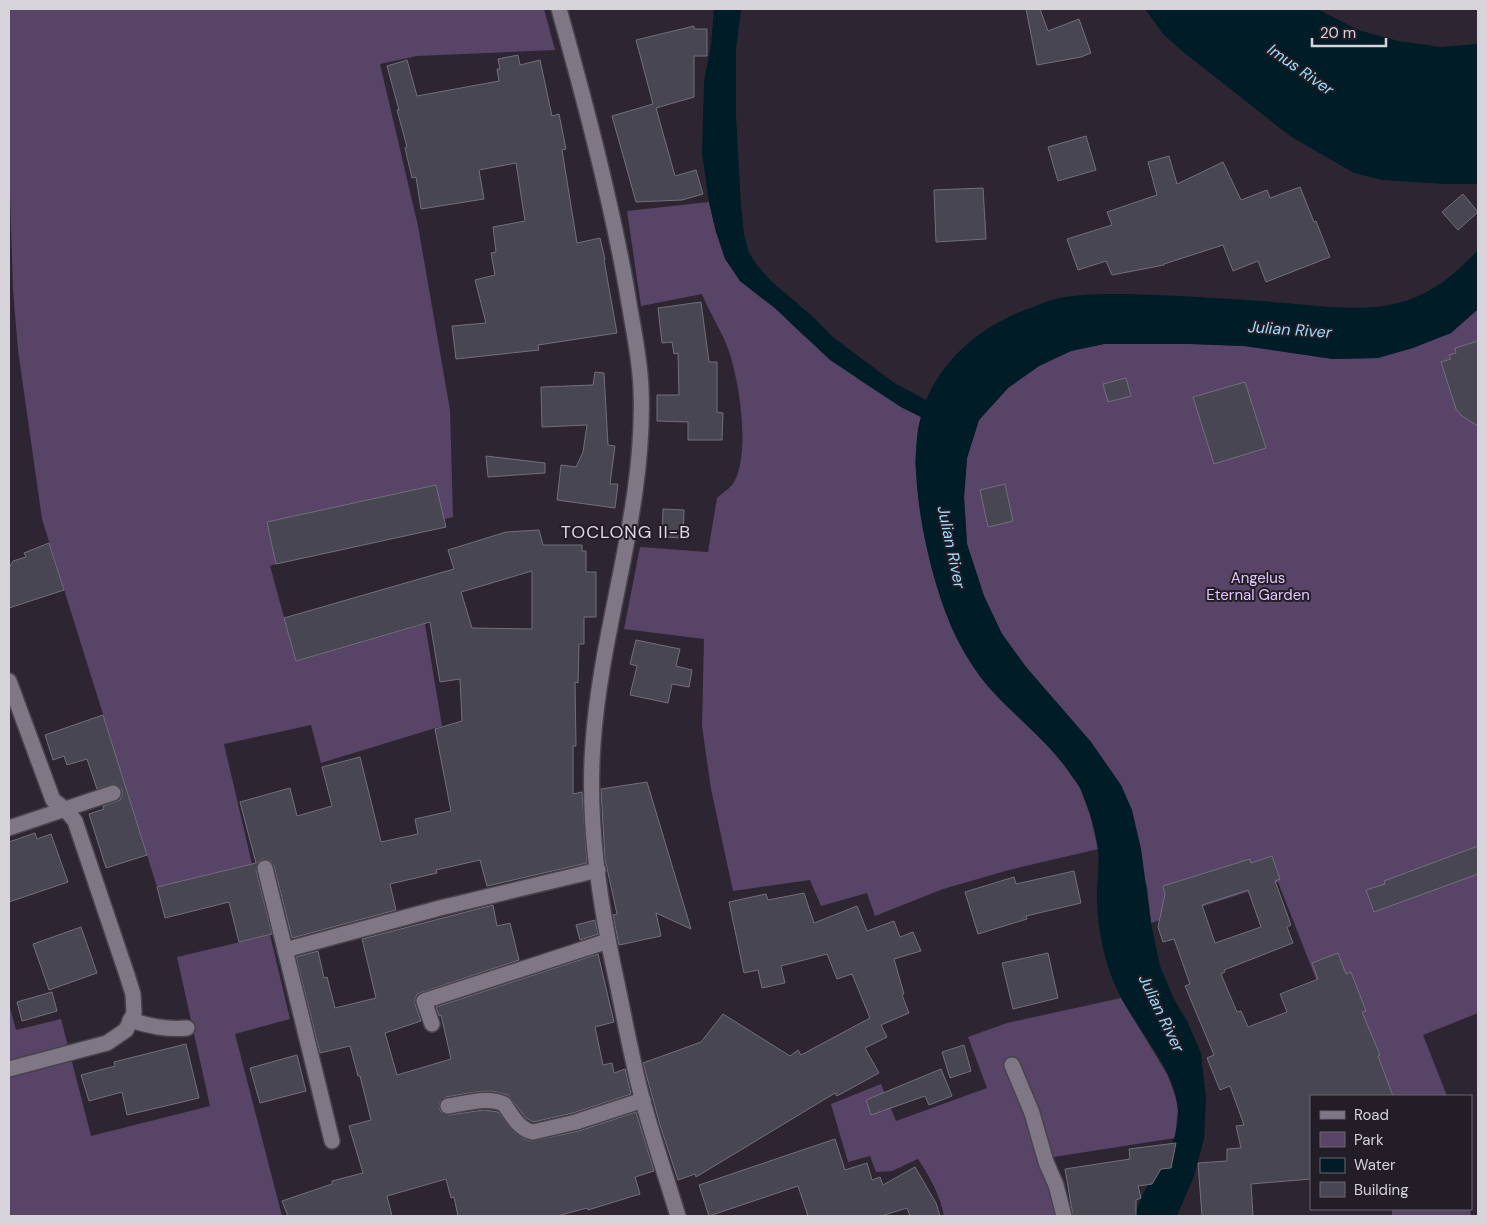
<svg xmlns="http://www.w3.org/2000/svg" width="1487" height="1225" font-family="'DM Sans',sans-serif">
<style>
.green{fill:#584466}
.water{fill:#001c26}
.building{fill:#494653;stroke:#726f7d;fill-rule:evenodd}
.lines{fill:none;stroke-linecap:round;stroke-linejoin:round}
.street-casing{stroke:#47424c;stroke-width:18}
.secondary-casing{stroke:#47424c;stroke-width:18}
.street{stroke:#7f7785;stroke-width:15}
.secondary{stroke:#7f7785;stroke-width:15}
.labels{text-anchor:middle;stroke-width:4;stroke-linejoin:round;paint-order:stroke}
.park-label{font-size:15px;fill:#e4c6fa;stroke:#231d28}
.water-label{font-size:16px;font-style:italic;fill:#9adffb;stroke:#231d28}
.quarter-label{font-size:18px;letter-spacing:1px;fill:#dfd7e6;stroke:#231d28}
</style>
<rect width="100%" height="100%" fill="#2d2632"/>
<path class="green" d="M 9,9 L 544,9 L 555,50 L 417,56 L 380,64 L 418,226 L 450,410 L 453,517 L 444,519 L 436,485 L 267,522 L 276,564 L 270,566 L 296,661 L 425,624 L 442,726 L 321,763 L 311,725 L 224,744 L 252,864 L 157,887 L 42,519 L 18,350 L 13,290 L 9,162 Z
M 709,202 L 716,232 L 740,281 L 776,309 L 803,335 L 861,381 L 901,407 L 921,417 L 918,428 L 915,463 L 920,511 L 937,583 L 991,689 L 1059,757 L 1080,788 L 1090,815 L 1098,849 L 1009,870 L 943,889 L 875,916 L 867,893 L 821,906 L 810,880 L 733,891 L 711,789 L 702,726 L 704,639 L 624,629 L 640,547 L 708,552 L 717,498 C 722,493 731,488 734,482 C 751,453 739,376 727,346 C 720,328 709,312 702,294 L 641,306 L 627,211 Z
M 1478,309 L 1478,1013 L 1423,1035 L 1447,1096 L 1362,1096 L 1278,882 L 1151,923 L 1147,886 L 1091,742 L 1026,667 L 1002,634 L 984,596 L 967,544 L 964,497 L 967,458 L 979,420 L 1008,388 L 1039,366 L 1071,351 L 1104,344 L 1191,344 L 1244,346 L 1333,359 L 1378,358 L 1451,333 Z
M 270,935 L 290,1019 L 235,1034 L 282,1216 L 9,1216 L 9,1004 L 16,1030 L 61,1019 L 91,1136 L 210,1106 L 177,957 Z
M 1121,998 L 1167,1074 L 1175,1095 L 1178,1109 L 1175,1138 L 1041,1159 L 1059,1216 L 944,1216 C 940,1195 930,1177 918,1159 L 892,1171 L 876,1172 L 870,1156 L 848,1162 L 831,1104 L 881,1084 L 896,1121 L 987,1088 L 968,1037 L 1007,1023 Z
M 1392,1209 L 1470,1209 L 1471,1216 L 1392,1216 Z"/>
<path class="water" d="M 714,9 L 741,9 L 736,50 L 736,115 L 741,205 L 744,234 L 749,253 L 757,265 L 772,282 L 811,315 L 834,338 L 893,382 L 926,400 C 946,354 986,323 1033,307 C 1040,304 1047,301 1055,299 C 1086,292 1124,294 1156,295 C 1199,297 1242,299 1285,303 C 1322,306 1368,313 1405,301 C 1436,291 1456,273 1478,250 L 1478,309 L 1451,333 L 1413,348 L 1378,358 L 1333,359 L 1244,346 L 1191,344 L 1104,344 L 1071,351 L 1039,366 L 1008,388 L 979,420 L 967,458 L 964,497 L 967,544 L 984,596 L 1002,634 L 1026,667 L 1091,742 L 1121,785 L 1132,810 L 1141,849 L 1151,923 L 1160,966 L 1174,999 L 1187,1021 L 1201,1053 L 1206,1098 L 1204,1139 L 1194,1176 L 1177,1216 L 1135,1216 C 1144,1176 1179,1157 1178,1111 C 1177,1069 1131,1024 1115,985 C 1104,960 1098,930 1097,903 C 1096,885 1100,868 1098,850 C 1096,830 1089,809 1081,790 C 1079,784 1073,778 1069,772 C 1048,742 1018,719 993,692 C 975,673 956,641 947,616 C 927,565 906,470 921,417 L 901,407 L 830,360 L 776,309 L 740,281 L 725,259 L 716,232 L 709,202 L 702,154 L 704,81 L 711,45 Z
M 1145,9 L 1317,9 L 1358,30 L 1398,41 L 1441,47 L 1478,44 L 1478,184 L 1445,184 L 1382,180 L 1354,173 L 1290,136 L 1182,51 L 1163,34 Z"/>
<path class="building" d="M 1026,9 L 1040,9 L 1048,31 L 1079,19 L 1091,53 L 1081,57 L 1037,65 Z
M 694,26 L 694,29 L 707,29 L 707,56 L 694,56 L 694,97 L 656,108 L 675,176 L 696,170 L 703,194 L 682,200 L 636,202 L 612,116 L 653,104 L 636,40 Z
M 518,55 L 520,65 L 540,60 L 552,116 L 559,114 L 566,149 L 562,150 L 577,243 L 600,238 L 605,259 L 604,260 L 617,333 L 538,345 L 539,350 L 456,359 L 452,326 L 486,323 L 475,280 L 495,275 L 491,253 L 496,252 L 493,227 L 525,221 L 516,163 L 479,170 L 484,199 L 421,209 L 416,177 L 412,178 L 405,148 L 407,147 L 397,110 L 399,110 L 387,66 L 407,60 L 417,96 L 499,81 L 497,69 L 500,69 L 498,59 Z
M 1086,136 L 1096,170 L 1058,181 L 1048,147 Z
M 1169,156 L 1177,184 L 1223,162 L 1241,200 L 1267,190 L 1270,198 L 1300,187 L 1314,222 L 1316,221 L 1330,257 L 1266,282 L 1258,261 L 1233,271 L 1223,245 L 1164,264 L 1164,265 L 1112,275 L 1106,261 L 1078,270 L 1067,239 L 1112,225 L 1107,212 L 1157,195 L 1148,162 Z
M 983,188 L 986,239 L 936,242 L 934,190 Z
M 1463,194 L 1478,212 L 1458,230 L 1442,212 Z
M 701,302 L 709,362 L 717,362 L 717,412 L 723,413 L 722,440 L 688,440 L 688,422 L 657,421 L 657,395 L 679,395 L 678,353 L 674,354 L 672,342 L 662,343 L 658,308 Z
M 1478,341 L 1478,426 L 1462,416 L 1456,409 L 1441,362 L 1451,359 L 1449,355 L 1456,353 L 1455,348 Z
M 595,372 L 604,373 L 608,445 L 615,446 L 610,484 L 618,484 L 615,508 L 557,500 L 561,465 L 576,467 L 583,452 L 587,425 L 542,427 L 541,387 L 593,385 Z
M 1126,378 L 1131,396 L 1108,402 L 1103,384 Z
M 1245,382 L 1266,448 L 1214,464 L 1193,397 Z
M 486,456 L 545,463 L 545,473 L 488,477 Z
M 1005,484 L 1013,521 L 988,527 L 980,490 Z
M 436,485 L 446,527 L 276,564 L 267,522 Z
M 663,509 L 684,510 L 683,538 L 662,537 Z
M 539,530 L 543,545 L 582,545 L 582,551 L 586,551 L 586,572 L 596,572 L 596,617 L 584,617 L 584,644 L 579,644 L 578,683 L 575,682 L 576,746 L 573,746 L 573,794 L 582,792 L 587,863 L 487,886 L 480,860 L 436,870 L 437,873 L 390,884 L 396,910 L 292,938 L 274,866 L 271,861 L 263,859 L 258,862 L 256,870 L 272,934 L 239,942 L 229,902 L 165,918 L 157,887 L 256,863 L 240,802 L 290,788 L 297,816 L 332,806 L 322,767 L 360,757 L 381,842 L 418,834 L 415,819 L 451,811 L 435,729 L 462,721 L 460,679 L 440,682 L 430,622 L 296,661 L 284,618 L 454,569 L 448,550 L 506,532 ZM 532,571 L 532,629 L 472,628 L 461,592 Z
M 49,543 L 64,590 L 9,608 L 9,568 L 13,561 L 26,557 L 24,553 Z
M 636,640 L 680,649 L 676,666 L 692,670 L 689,687 L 672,684 L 668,703 L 630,695 L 637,666 L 630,664 Z
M 103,715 L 147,855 L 106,868 L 89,814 L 104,809 L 103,806 L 120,800 L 122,795 L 122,790 L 114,784 L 97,789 L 87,759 L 67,765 L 64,756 L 53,760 L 45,735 Z
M 647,782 L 691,929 L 656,913 L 661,936 L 619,945 L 613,915 L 617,914 L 605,859 L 601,789 Z
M 35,833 L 37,839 L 51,834 L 68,882 L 9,902 L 9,842 Z
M 1478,846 L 1478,874 L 1374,912 L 1366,890 L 1385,884 L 1384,881 Z
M 1272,856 L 1280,879 L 1275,881 L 1291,925 L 1287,927 L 1293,943 L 1224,970 L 1225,972 L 1221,974 L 1237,1012 L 1241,1011 L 1248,1027 L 1287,1012 L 1280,994 L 1318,979 L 1312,963 L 1338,953 L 1346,974 L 1351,972 L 1366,1011 L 1362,1012 L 1380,1055 L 1378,1056 L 1393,1096 L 1311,1096 L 1311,1179 L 1251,1184 L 1253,1216 L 1202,1216 L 1198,1163 L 1227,1161 L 1227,1149 L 1241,1148 L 1236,1126 L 1244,1125 L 1230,1086 L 1220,1090 L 1207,1058 L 1214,1055 L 1185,986 L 1190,984 L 1174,939 L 1163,942 L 1158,927 L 1165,894 L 1163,886 L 1250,859 L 1251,863 ZM 1248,890 L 1261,927 L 1215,943 L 1202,905 Z
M 1074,871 L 1081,903 L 1026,916 L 1027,919 L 978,934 L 965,892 L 1014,877 L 1016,884 Z
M 804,893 L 814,923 L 857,906 L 867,931 L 894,921 L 900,937 L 913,932 L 921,951 L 894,959 L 904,994 L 902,995 L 909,1013 L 881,1025 L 887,1037 L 865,1048 L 879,1073 L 837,1096 L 835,1093 L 696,1177 L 695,1174 L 678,1180 L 660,1125 L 643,1063 L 701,1042 L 723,1014 L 790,1056 L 798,1050 L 801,1055 L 870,1018 L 852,974 L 837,979 L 827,954 L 781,966 L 785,983 L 762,988 L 758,970 L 744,973 L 729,902 L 766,894 L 768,900 Z
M 493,905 L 497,926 L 510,923 L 519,960 L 417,994 L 415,999 L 415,1004 L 421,1021 L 385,1033 L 397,1075 L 451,1059 L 441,1015 L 439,1016 L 436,1007 L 598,954 L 614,1022 L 595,1027 L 603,1065 L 612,1063 L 614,1073 L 625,1069 L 631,1094 L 573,1113 L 533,1122 L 526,1118 L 508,1095 L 492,1091 L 475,1092 L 446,1097 L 440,1102 L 439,1108 L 441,1112 L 449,1115 L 484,1110 L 498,1112 L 514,1132 L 524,1139 L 531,1141 L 579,1131 L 636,1112 L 654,1171 L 635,1177 L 640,1194 L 588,1210 L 587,1208 L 557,1216 L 458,1216 L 454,1197 L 451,1198 L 446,1179 L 387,1196 L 392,1216 L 288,1216 L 282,1201 L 332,1184 L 332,1181 L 363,1173 L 349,1126 L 371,1120 L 360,1076 L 358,1076 L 350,1046 L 320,1053 L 296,957 L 318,951 L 324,978 L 327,977 L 335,1008 L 376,998 L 362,939 Z
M 595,920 L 598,934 L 580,940 L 576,925 Z
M 81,927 L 97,973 L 49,990 L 33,944 Z
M 1048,953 L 1058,998 L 1013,1009 L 1002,963 Z
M 52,992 L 57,1011 L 22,1021 L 17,1002 Z
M 186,1044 L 199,1098 L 127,1115 L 122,1092 L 89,1101 L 81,1075 L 115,1066 L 114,1062 Z
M 964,1045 L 971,1071 L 950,1078 L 942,1052 Z
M 297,1055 L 306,1091 L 260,1103 L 250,1068 Z
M 941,1069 L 952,1096 L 929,1105 L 925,1096 L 871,1115 L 866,1100 Z
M 835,1139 L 845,1170 L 867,1163 L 872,1180 L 880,1177 L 883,1185 L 915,1167 L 936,1203 L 940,1216 L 910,1216 L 907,1208 L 881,1216 L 808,1216 L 798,1186 L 709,1216 L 699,1185 Z
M 1176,1143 L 1171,1168 L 1161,1169 L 1152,1184 L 1138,1186 L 1141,1198 L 1136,1200 L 1136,1216 L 1073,1216 L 1065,1169 L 1130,1159 L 1129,1149 Z"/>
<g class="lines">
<g class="street-casing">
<path id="street" d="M 9,681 L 53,800 L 65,809 L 75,821 L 127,975 L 133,994 L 134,1013 L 126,1030 L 107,1043 L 9,1069
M 9,828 L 113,793
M 265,868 L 332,1141
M 285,950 L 440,908 L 598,870
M 130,1020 C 150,1026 166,1030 187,1028
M 432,1024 L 424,1001 L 608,941
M 1012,1065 L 1032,1113 L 1046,1162 L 1056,1185 L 1064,1216
M 448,1106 C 465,1104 488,1096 504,1104 C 512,1115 519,1130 533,1132 L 576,1122 L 643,1100"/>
</g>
<g class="secondary-casing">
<path id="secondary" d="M 559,9 C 585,102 610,196 627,291 C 632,324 640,356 641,389 C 646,509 601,625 593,744 C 587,824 600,905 617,983 C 625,1021 632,1060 642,1098 C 653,1138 666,1177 678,1216"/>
</g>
<use href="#street" class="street"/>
<use href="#secondary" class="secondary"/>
</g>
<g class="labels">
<g class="park-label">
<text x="1258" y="583">Angelus<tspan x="1258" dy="17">Eternal Garden</tspan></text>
</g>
<g class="water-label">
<text transform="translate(1301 69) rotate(35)" y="6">Imus River</text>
<text transform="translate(1290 329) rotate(4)" y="6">Julian River</text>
<text transform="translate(952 547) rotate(78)" y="6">Julian River</text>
<text transform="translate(1162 1013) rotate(64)" y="6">Julian River</text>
</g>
<g class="quarter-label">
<text x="626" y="538">TOCLONG II-B</text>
</g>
</g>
<rect width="1487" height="1225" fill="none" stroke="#d7d3da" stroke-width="20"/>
<rect x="1310" y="1095" width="162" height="115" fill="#231d28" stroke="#6b666f"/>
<rect x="1320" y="1111" width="25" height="8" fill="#7f7785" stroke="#6b666f"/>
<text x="1354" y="1120" font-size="15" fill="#d7d3da">Road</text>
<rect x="1320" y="1132" width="25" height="15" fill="#584466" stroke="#6b666f"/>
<text x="1354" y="1145" font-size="15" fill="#d7d3da">Park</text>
<rect x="1320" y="1158" width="25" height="15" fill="#001c26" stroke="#6b666f"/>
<text x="1354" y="1170" font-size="15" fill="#d7d3da">Water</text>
<rect x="1320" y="1182" width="25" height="15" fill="#494653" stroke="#6b666f"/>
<text x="1354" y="1195" font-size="15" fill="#d7d3da">Building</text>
<path d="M1312 38v8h74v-8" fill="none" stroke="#d7d3da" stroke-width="2.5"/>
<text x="1320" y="38" font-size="15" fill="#d7d3da" stroke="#231d28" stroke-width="4" paint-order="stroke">20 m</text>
</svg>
